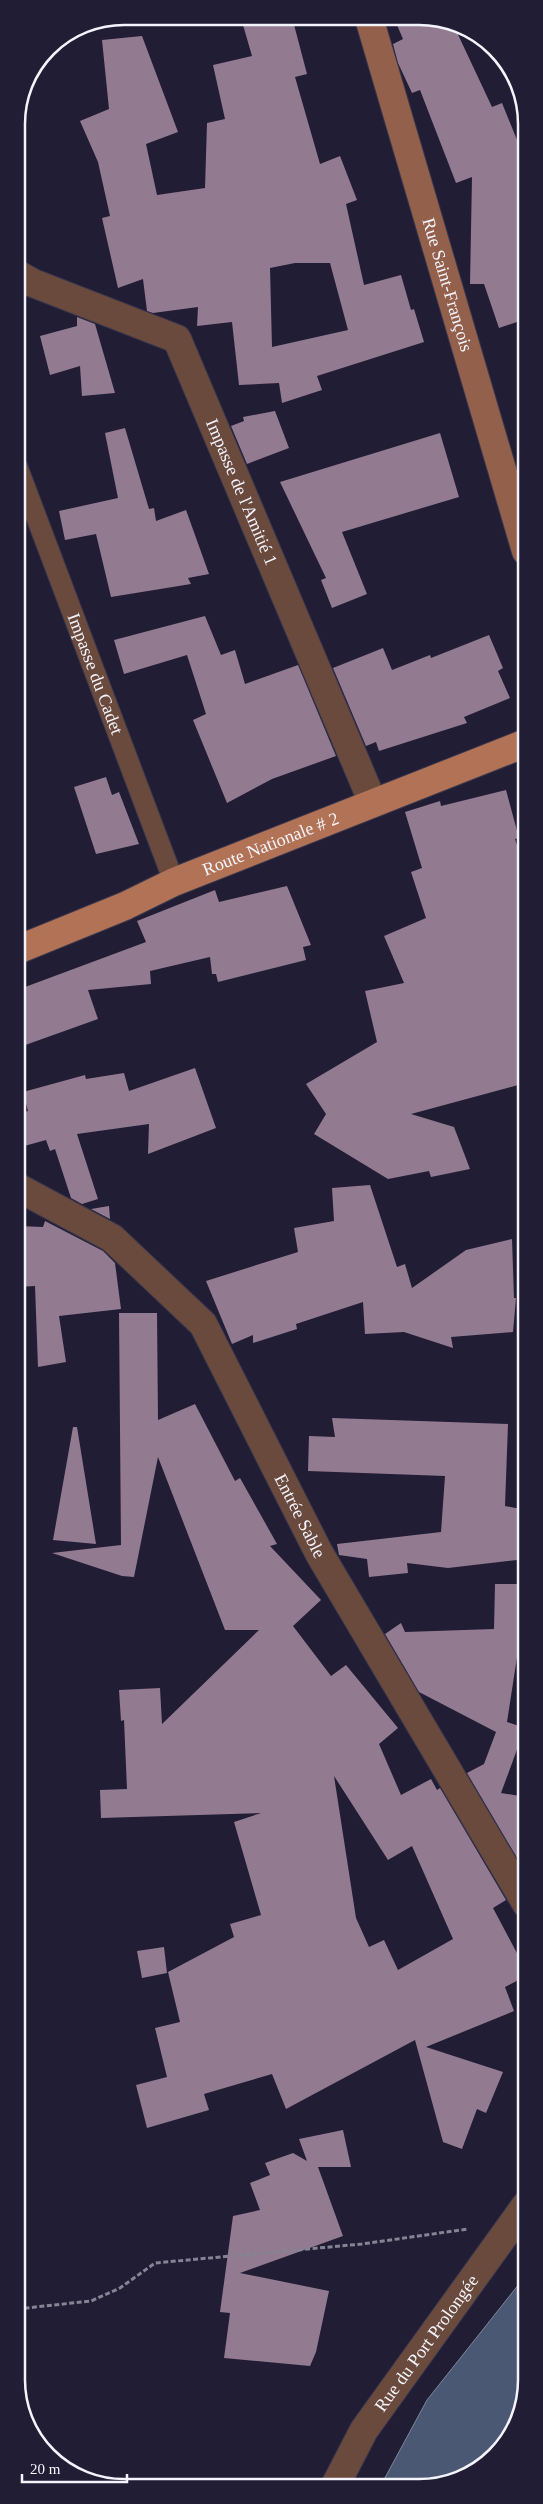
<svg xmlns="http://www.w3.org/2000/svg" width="543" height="2504" font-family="'Times New Roman',serif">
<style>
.water{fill:#4a5873;stroke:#7d879c}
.building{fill:#927a91;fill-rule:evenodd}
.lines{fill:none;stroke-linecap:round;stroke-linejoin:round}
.lane-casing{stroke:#3a374d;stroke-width:22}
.street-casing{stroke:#3a374d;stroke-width:30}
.secondary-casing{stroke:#3a374d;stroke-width:30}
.primary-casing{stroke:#3a374d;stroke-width:30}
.path{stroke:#858394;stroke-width:3;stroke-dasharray:5 2.5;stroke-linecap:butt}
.lane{stroke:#6a4a3d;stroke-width:20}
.street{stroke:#6a4a3d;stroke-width:28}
.secondary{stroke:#93614b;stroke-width:28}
.primary{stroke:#b27256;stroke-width:28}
.labels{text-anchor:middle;stroke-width:4;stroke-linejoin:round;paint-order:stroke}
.street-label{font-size:18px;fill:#f4f4fd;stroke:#211d35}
.rim{fill:none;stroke:#f4f4fd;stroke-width:2.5}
</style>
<rect width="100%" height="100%" fill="#211d35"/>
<path class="water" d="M 527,2274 L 527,2387 L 500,2451 L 467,2477 L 433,2487 L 380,2487 L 427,2400 Z"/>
<path class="building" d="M 271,17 L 292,17 L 307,74 L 295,77 L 320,164 L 340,156 L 357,200 L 346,204 L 364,285 L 401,275 L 411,310 L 414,309 L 424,342 L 317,376 L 322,390 L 282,403 L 279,383 L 239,385 L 232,322 L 197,326 L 198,307 L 153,313 L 147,311 L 143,279 L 118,288 L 102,218 L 110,216 L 98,162 L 80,121 L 109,109 L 102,40 L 142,36 L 178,132 L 146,144 L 157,195 L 205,188 L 207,123 L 225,119 L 213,65 L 252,56 L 243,25 ZM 295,263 L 330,263 L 348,330 L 272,347 L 270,268 Z
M 394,18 L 441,18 L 454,26 L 492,107 L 502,103 L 526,162 L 526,181 L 522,183 L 518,247 L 526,247 L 526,319 L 499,328 L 484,284 L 470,284 L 472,177 L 456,183 L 420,90 L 412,93 L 398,63 L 393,44 L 403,39 Z
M 77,317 L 95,324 L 115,393 L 82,396 L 80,366 L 50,375 L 40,336 L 77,326 Z
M 275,411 L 289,448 L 247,464 L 231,426 L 244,421 L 243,417 Z
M 125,428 L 149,509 L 154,508 L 156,521 L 186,510 L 209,574 L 188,578 L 191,584 L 111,597 L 96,534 L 65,540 L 59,511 L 118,498 L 105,433 Z
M 440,433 L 459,497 L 342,532 L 367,594 L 332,608 L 321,580 L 326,578 L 280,482 Z
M 205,616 L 221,655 L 235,650 L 245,684 L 298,665 L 336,756 L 272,779 L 227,803 L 193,720 L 206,714 L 187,655 L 124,674 L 114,640 Z
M 489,635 L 503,668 L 498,671 L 510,698 L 464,717 L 467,723 L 379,751 L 376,742 L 366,746 L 333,668 L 383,648 L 392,670 L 430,655 L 431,658 Z
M 106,777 L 112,795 L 119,792 L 139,844 L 96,854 L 74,787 Z
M 506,790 L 519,838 L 515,839 L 526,873 L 526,1083 L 411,1114 L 454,1127 L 470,1169 L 431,1177 L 429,1171 L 388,1179 L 314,1134 L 326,1114 L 306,1084 L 377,1042 L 365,991 L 404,983 L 384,936 L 426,918 L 411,872 L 422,868 L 405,812 L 440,801 L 441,806 Z
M 287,886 L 311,945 L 303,947 L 306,960 L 218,982 L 216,974 L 212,974 L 210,957 L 150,971 L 151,984 L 88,990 L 98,1019 L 17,1048 L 17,990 L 146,942 L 137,921 L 215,890 L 219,902 Z
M 195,1068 L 216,1128 L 148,1154 L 149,1124 L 77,1134 L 98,1199 L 82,1204 L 71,1198 L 55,1149 L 50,1151 L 46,1140 L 17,1148 L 17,1114 L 28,1111 L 23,1092 L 85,1075 L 86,1079 L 124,1073 L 129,1091 Z
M 370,1185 L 397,1267 L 405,1264 L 412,1288 L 466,1250 L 512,1239 L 514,1298 L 516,1298 L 513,1332 L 451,1337 L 453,1348 L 404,1332 L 365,1334 L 363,1302 L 296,1324 L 297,1329 L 253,1343 L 253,1335 L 232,1344 L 206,1281 L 298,1252 L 294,1228 L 334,1221 L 332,1188 Z
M 109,1206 L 110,1219 L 91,1209 Z
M 45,1221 L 103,1251 L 115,1263 L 121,1309 L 59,1316 L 66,1362 L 38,1367 L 35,1286 L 17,1287 L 18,1226 L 43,1227 Z
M 119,1313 L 157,1313 L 158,1420 L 195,1404 L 235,1481 L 240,1478 L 277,1544 L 270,1546 L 321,1600 L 293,1626 L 331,1676 L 346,1665 L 398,1728 L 379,1744 L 401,1795 L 431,1779 L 437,1790 L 440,1788 L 506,1900 L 493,1908 L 526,1970 L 526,1976 L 505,1987 L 514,2011 L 426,2047 L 503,2072 L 486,2113 L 477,2109 L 462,2149 L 443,2142 L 415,2040 L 286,2109 L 272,2074 L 204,2094 L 209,2110 L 147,2128 L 136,2085 L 167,2077 L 155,2028 L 180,2022 L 168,1972 L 234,1937 L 230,1924 L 261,1915 L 234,1822 L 261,1813 L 101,1818 L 100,1790 L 127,1789 L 124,1720 L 121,1721 L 119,1690 L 160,1688 L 162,1724 L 259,1630 L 225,1630 L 158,1457 L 134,1577 L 122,1576 L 52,1553 L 121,1545 ZM 334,1776 L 388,1860 L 412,1846 L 453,1939 L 398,1970 L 384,1940 L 369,1947 L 356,1918 Z
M 332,1418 L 508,1424 L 505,1506 L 526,1510 L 526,1559 L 448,1568 L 407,1563 L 408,1573 L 369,1577 L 367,1559 L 339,1555 L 337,1544 L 441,1532 L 445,1476 L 308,1471 L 309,1436 L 335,1437 Z
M 73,1427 L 77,1427 L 96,1544 L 53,1540 Z
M 495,1584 L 526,1584 L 526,1599 L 507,1722 L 525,1728 L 501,1793 L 526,1797 L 526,1873 L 467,1773 L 484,1764 L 496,1732 L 419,1692 L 385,1634 L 401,1623 L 405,1632 L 494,1629 Z
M 164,1947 L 167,1973 L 142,1978 L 137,1951 Z
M 343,2130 L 351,2167 L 318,2167 L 343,2236 L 240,2273 L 329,2291 L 316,2352 L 310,2366 L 224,2358 L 230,2313 L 220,2312 L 233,2216 L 260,2210 L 250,2183 L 270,2175 L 265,2163 L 293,2153 L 307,2161 L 299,2139 Z"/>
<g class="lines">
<g class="lane-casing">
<g id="lane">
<path id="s1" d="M 17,466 L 174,882"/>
</g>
</g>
<g class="street-casing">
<g id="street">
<path id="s2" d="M 17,274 L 33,283 L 177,339 L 373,803"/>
<path id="s3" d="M 17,1187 L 112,1238 L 203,1324 L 319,1553 L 526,1903"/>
<path id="s4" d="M 335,2486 L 364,2430 L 526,2205"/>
</g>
</g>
<g class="secondary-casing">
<g id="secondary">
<path id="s5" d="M 369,18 L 526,551"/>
</g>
</g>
<g class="primary-casing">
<g id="primary">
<path id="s6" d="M 17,950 L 125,906 L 174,882 L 526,743"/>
</g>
</g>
<path class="path" d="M 17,2309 L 91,2301 L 120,2288 L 155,2263 L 362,2244 L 468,2229"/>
<use href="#lane" class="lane"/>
<use href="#street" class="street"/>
<use href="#secondary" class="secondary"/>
<use href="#primary" class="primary"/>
</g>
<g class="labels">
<g class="street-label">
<text dy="6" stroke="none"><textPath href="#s5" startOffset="278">Rue Saint-François</textPath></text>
<text dy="6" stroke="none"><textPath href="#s2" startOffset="339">Impasse de l'Amitié 1</textPath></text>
<text dy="6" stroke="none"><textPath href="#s1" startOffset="222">Impasse du Cadet</textPath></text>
<text dy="6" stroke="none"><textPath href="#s6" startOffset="275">Route Nationale # 2</textPath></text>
<text dy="6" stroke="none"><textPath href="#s3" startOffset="448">Entrée Sable</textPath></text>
<text dy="6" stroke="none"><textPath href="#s4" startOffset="170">Rue du Port Prolongée</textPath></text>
</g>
</g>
<path d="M0 0H543V2504H0ZM124 25H419A99 99 0 0 1 518 124V2380A99 99 0 0 1 419 2479H124A99 99 0 0 1 25 2380V124A99 99 0 0 1 124 25Z" fill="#211d35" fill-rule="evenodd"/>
<path class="rim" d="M124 25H419A99 99 0 0 1 518 124V2380A99 99 0 0 1 419 2479H124A99 99 0 0 1 25 2380V124A99 99 0 0 1 124 25Z"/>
<path d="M22 2474v8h105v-8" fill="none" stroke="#f4f4fd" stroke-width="2.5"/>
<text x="30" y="2474" font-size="15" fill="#f4f4fd" stroke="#211d35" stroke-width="4" paint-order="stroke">20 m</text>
</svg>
